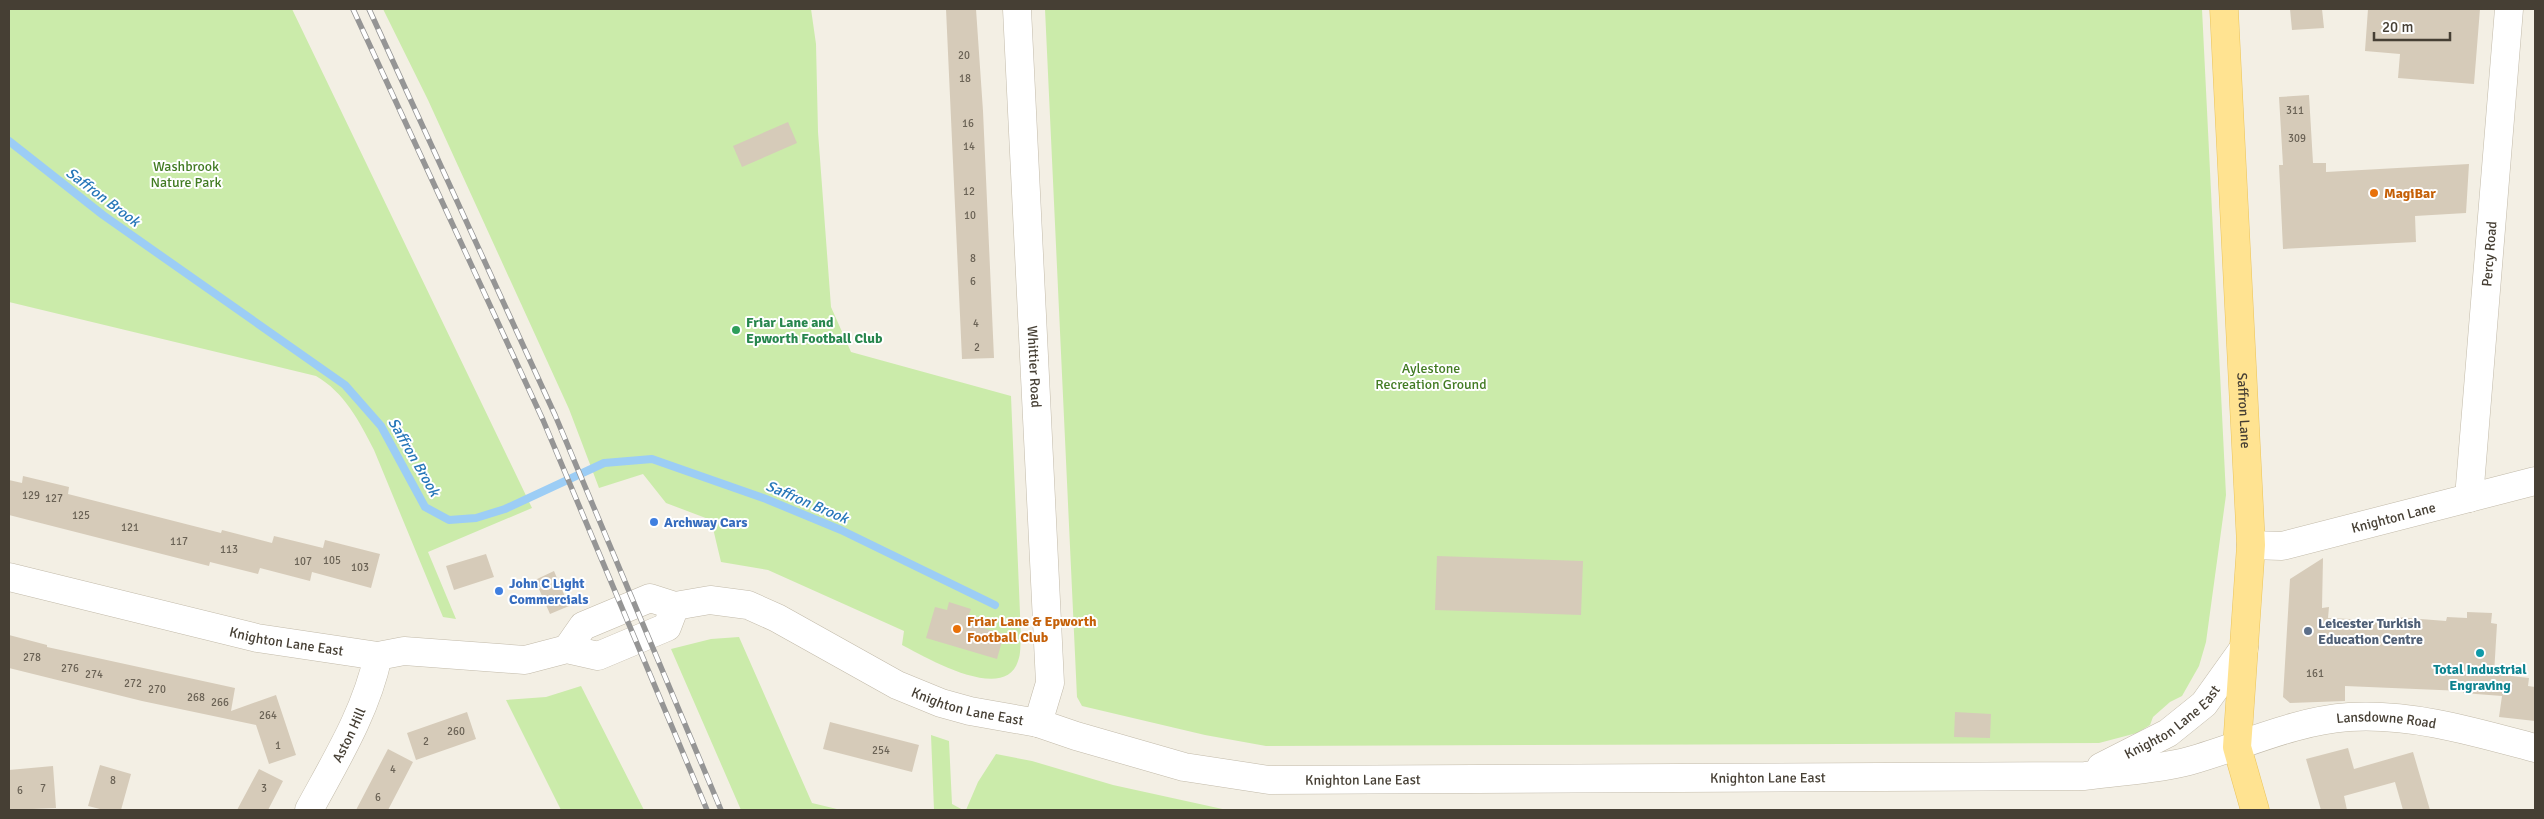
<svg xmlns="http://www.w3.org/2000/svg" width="2544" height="819" font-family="Signika,sans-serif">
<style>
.green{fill:#cbebaa}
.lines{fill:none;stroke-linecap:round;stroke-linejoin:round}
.stream{stroke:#9ccdf5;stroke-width:8}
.building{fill:#d6cbb9}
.minor-casing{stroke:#c2baa9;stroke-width:29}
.major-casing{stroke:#ebc45a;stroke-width:29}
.minor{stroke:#fff;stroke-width:28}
.major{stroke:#ffe391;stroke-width:28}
.rail-casing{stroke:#959595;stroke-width:5.5}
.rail{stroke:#fff;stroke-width:4;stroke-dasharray:11;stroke-linecap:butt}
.food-dot{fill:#e8710a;stroke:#fff;stroke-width:2}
.leisure-dot{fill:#2e9e5b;stroke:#fff;stroke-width:2}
.shop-dot{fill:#3f7fe0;stroke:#fff;stroke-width:2}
.service-dot{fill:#5c6f8a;stroke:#fff;stroke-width:2}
.culture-dot{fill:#0f9aa8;stroke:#fff;stroke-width:2}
.labels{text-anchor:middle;stroke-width:4;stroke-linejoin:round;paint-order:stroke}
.number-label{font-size:11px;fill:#6a6255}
.park-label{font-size:14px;fill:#427b23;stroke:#fff}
.food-label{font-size:14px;font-weight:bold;fill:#c56008;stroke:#fff;text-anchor:start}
.street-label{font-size:14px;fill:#463f34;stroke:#fff}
.leisure-label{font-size:14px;font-weight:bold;fill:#27864d;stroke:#fff;text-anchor:start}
.shop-label{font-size:14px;font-weight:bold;fill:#366cbe;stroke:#fff;text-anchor:start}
.service-label{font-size:14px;font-weight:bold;fill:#4e5e75;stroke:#fff;text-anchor:start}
.culture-label{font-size:14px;font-weight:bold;fill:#0d838f;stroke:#fff}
.water-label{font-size:15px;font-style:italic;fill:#2676b9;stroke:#fff}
</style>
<rect width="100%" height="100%" fill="#f3efe4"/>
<path class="green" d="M 9,9 L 292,9 L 532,508 L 428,552 L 456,619 L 443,617 L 374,450 C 360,422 344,392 316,376 L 9,302 Z
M 383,9 L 811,9 L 816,44 L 818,132 L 831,307 L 851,352 L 1011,396 L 1021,638 C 1020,645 1021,654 1018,661 C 1005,704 925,657 902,645 L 904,631 L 768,570 L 721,562 L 711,520 L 666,503 L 643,474 L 599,488 L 569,409 L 428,100 Z
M 1045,9 L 2202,9 L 2226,495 L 2206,642 L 2199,666 L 2182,696 L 2170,702 L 2153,717 L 2150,725 L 2137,733 L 2099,743 L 1266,746 L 1205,735 L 1082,706 L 1077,697 Z
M 739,637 L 812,803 L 841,810 L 741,810 L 671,649 L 711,639 Z
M 581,686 L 644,810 L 561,810 L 506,700 L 546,697 Z
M 931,735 L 949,741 L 952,804 L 963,810 L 934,810 Z
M 996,754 L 1032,761 L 1113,785 L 1227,810 L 966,810 L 978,782 Z"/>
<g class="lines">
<path class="stream" d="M 9,141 L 103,215 L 345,385 L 381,426 L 425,507 L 449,520 L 476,518 L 505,509 L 604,463 L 652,459 L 766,499 L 841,530 L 995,605"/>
</g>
<path class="building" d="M 946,9 L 976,9 L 983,111 L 994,358 L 962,359 Z
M 2290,9 L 2322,9 L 2324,28 L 2292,30 Z
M 2368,9 L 2480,9 L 2474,84 L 2398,78 L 2400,54 L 2365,51 Z
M 2309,95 L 2313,163 L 2326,163 L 2326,172 L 2469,164 L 2466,213 L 2415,216 L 2416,242 L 2283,249 L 2279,165 L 2283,165 L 2279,97 Z
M 788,122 L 797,143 L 742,167 L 733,146 Z
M 23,476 L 69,487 L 68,494 L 221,533 L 222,530 L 272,543 L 274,536 L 323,548 L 325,540 L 380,554 L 371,588 L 312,572 L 310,581 L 260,568 L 258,574 L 210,562 L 209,566 L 9,515 L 9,480 L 22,483 Z
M 486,554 L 494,577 L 454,590 L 446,566 Z
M 1437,556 L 1583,561 L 1581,615 L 1435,610 Z
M 2323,558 L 2322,608 L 2329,607 L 2328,618 L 2394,621 L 2395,617 L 2446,621 L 2447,617 L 2467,618 L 2467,612 L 2492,613 L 2491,623 L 2497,624 L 2494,674 L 2529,678 L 2528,686 L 2535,687 L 2535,721 L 2499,717 L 2502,696 L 2463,693 L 2463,691 L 2345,686 L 2345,701 L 2290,703 L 2283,697 L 2290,579 Z
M 554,571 L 569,606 L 550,614 L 535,580 Z
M 949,602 L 971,609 L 966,623 L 1004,634 L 997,659 L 926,638 L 935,607 L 947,610 Z
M 9,635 L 47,645 L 47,647 L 235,688 L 231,711 L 276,695 L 296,755 L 269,764 L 256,725 L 142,701 L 9,668 Z
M 467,712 L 476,739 L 416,760 L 407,733 Z
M 1955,712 L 1991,714 L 1990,738 L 1954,737 Z
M 830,722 L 919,745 L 912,772 L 823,749 Z
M 2348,748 L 2354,769 L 2413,752 L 2430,810 L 2403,810 L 2395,782 L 2344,796 L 2347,810 L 2321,810 L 2306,759 Z
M 388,749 L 413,762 L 388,810 L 356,810 Z
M 100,765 L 131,774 L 121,810 L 104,810 L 88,806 Z
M 53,766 L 56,808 L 9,810 L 9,770 Z
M 259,769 L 283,781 L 268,810 L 237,810 Z"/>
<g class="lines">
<g class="minor-casing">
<g id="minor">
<path id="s1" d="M 1017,9 L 1050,683 L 1038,723"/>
<path id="s2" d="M 2469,498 L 2509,9"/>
<path id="s3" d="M 2251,545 L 2282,546 L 2535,481"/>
<path id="s4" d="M 9,577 L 257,638 L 378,656 L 404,651 L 525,660 L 567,649 L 598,656 L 667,627 L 675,606"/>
<path id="s5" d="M 567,649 L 583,626 L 650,598 L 675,606 L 710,600 L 748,605 L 777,618 L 897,685 L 941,703 L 970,711 L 1038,723 L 1076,736 L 1184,767 L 1269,780 L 2085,776 C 2119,771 2156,770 2189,761 C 2243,746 2293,721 2349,717 C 2412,713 2475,732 2535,748"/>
<path id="s6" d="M 2101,767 L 2168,733 L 2204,704 L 2244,648"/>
<path id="s7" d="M 309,810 C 336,760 366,712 378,656"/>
</g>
</g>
<g class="major-casing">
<g id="major">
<path id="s8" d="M 2224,9 L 2251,545 L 2237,747 L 2255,810"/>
</g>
</g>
<use href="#minor" class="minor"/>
<use href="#major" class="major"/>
<g class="rail-casing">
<path id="rail" d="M 353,9 L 543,420 L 707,810
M 369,9 L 555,415 L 721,810"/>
</g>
<use href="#rail" class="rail"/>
</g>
<g class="food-dot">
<circle cx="2374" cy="193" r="5"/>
<circle cx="957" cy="629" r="5"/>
</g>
<circle class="leisure-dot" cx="736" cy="330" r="5"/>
<g class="shop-dot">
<circle cx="654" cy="522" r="5"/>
<circle cx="499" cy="591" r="5"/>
</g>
<circle class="service-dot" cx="2308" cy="631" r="5"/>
<circle class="culture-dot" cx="2480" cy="653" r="5"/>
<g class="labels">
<g class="number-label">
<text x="964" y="59">20</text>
<text x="965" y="82">18</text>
<text x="2295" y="114">311</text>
<text x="968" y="127">16</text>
<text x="2297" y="142">309</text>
<text x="969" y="150">14</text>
<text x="969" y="195">12</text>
<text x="970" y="219">10</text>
<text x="973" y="262">8</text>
<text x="973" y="285">6</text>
<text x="976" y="327">4</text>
<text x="977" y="351">2</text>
<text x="31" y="499">129</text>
<text x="54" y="502">127</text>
<text x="81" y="519">125</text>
<text x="130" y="531">121</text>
<text x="179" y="545">117</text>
<text x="229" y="553">113</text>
<text x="332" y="564">105</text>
<text x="303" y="565">107</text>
<text x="360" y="571">103</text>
<text x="32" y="661">278</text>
<text x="70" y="672">276</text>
<text x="2315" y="677">161</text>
<text x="94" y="678">274</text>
<text x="133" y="687">272</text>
<text x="157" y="693">270</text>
<text x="196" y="701">268</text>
<text x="220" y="706">266</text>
<text x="268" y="719">264</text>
<text x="456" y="735">260</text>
<text x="426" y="745">2</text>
<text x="278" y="749">1</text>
<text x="881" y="754">254</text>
<text x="393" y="773">4</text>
<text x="113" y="784">8</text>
<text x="43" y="792">7</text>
<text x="264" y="792">3</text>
<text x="20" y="794">6</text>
<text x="378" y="801">6</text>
</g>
<g class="park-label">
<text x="186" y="171">Washbrook<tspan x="186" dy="16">Nature Park</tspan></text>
<text x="1431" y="373">Aylestone<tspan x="1431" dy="16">Recreation Ground</tspan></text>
</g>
<g class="food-label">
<text x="2384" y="198">MagiBar</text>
<text x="967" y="626">Friar Lane &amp; Epworth<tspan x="967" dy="16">Football Club</tspan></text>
</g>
<g class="street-label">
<text dy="5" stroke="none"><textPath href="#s2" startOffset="245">Percy Road</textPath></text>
<text dy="5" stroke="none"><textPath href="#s1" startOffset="358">Whittier Road</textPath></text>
<text dy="5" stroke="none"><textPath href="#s8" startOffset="402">Saffron Lane</textPath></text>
<text dy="5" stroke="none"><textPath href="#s3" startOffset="146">Knighton Lane</textPath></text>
<text dy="5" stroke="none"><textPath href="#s4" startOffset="285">Knighton Lane East</textPath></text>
<text dy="5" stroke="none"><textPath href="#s5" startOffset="444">Knighton Lane East</textPath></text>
<text dy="5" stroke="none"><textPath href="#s6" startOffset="85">Knighton Lane East</textPath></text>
<text dy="5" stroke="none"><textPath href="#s5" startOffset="1880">Lansdowne Road</textPath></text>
<text dy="5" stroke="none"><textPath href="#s7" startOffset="85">Aston Hill</textPath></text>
<text dy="5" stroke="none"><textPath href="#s5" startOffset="1254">Knighton Lane East</textPath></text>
<text dy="5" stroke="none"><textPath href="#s5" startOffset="849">Knighton Lane East</textPath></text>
</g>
<g class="leisure-label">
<text x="746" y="327">Friar Lane and<tspan x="746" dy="16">Epworth Football Club</tspan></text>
</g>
<g class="shop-label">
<text x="664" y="527">Archway Cars</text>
<text x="509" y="588">John C Light<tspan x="509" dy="16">Commercials</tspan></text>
</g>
<g class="service-label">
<text x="2318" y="628">Leicester Turkish<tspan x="2318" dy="16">Education Centre</tspan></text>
</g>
<g class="culture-label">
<text x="2480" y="674">Total Industrial<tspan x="2480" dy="16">Engraving</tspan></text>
</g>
<g class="water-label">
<text transform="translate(103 197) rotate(37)" y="5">Saffron Brook</text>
<text transform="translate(414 457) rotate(60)" y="5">Saffron Brook</text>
<text transform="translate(807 502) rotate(23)" y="5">Saffron Brook</text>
</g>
</g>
<rect width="2544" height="819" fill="none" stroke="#463f34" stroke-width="20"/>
<path d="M2374 32v8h76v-8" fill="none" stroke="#463f34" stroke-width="2.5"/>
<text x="2382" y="32" font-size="15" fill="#463f34" stroke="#ffffff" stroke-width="4" paint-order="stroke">20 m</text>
</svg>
